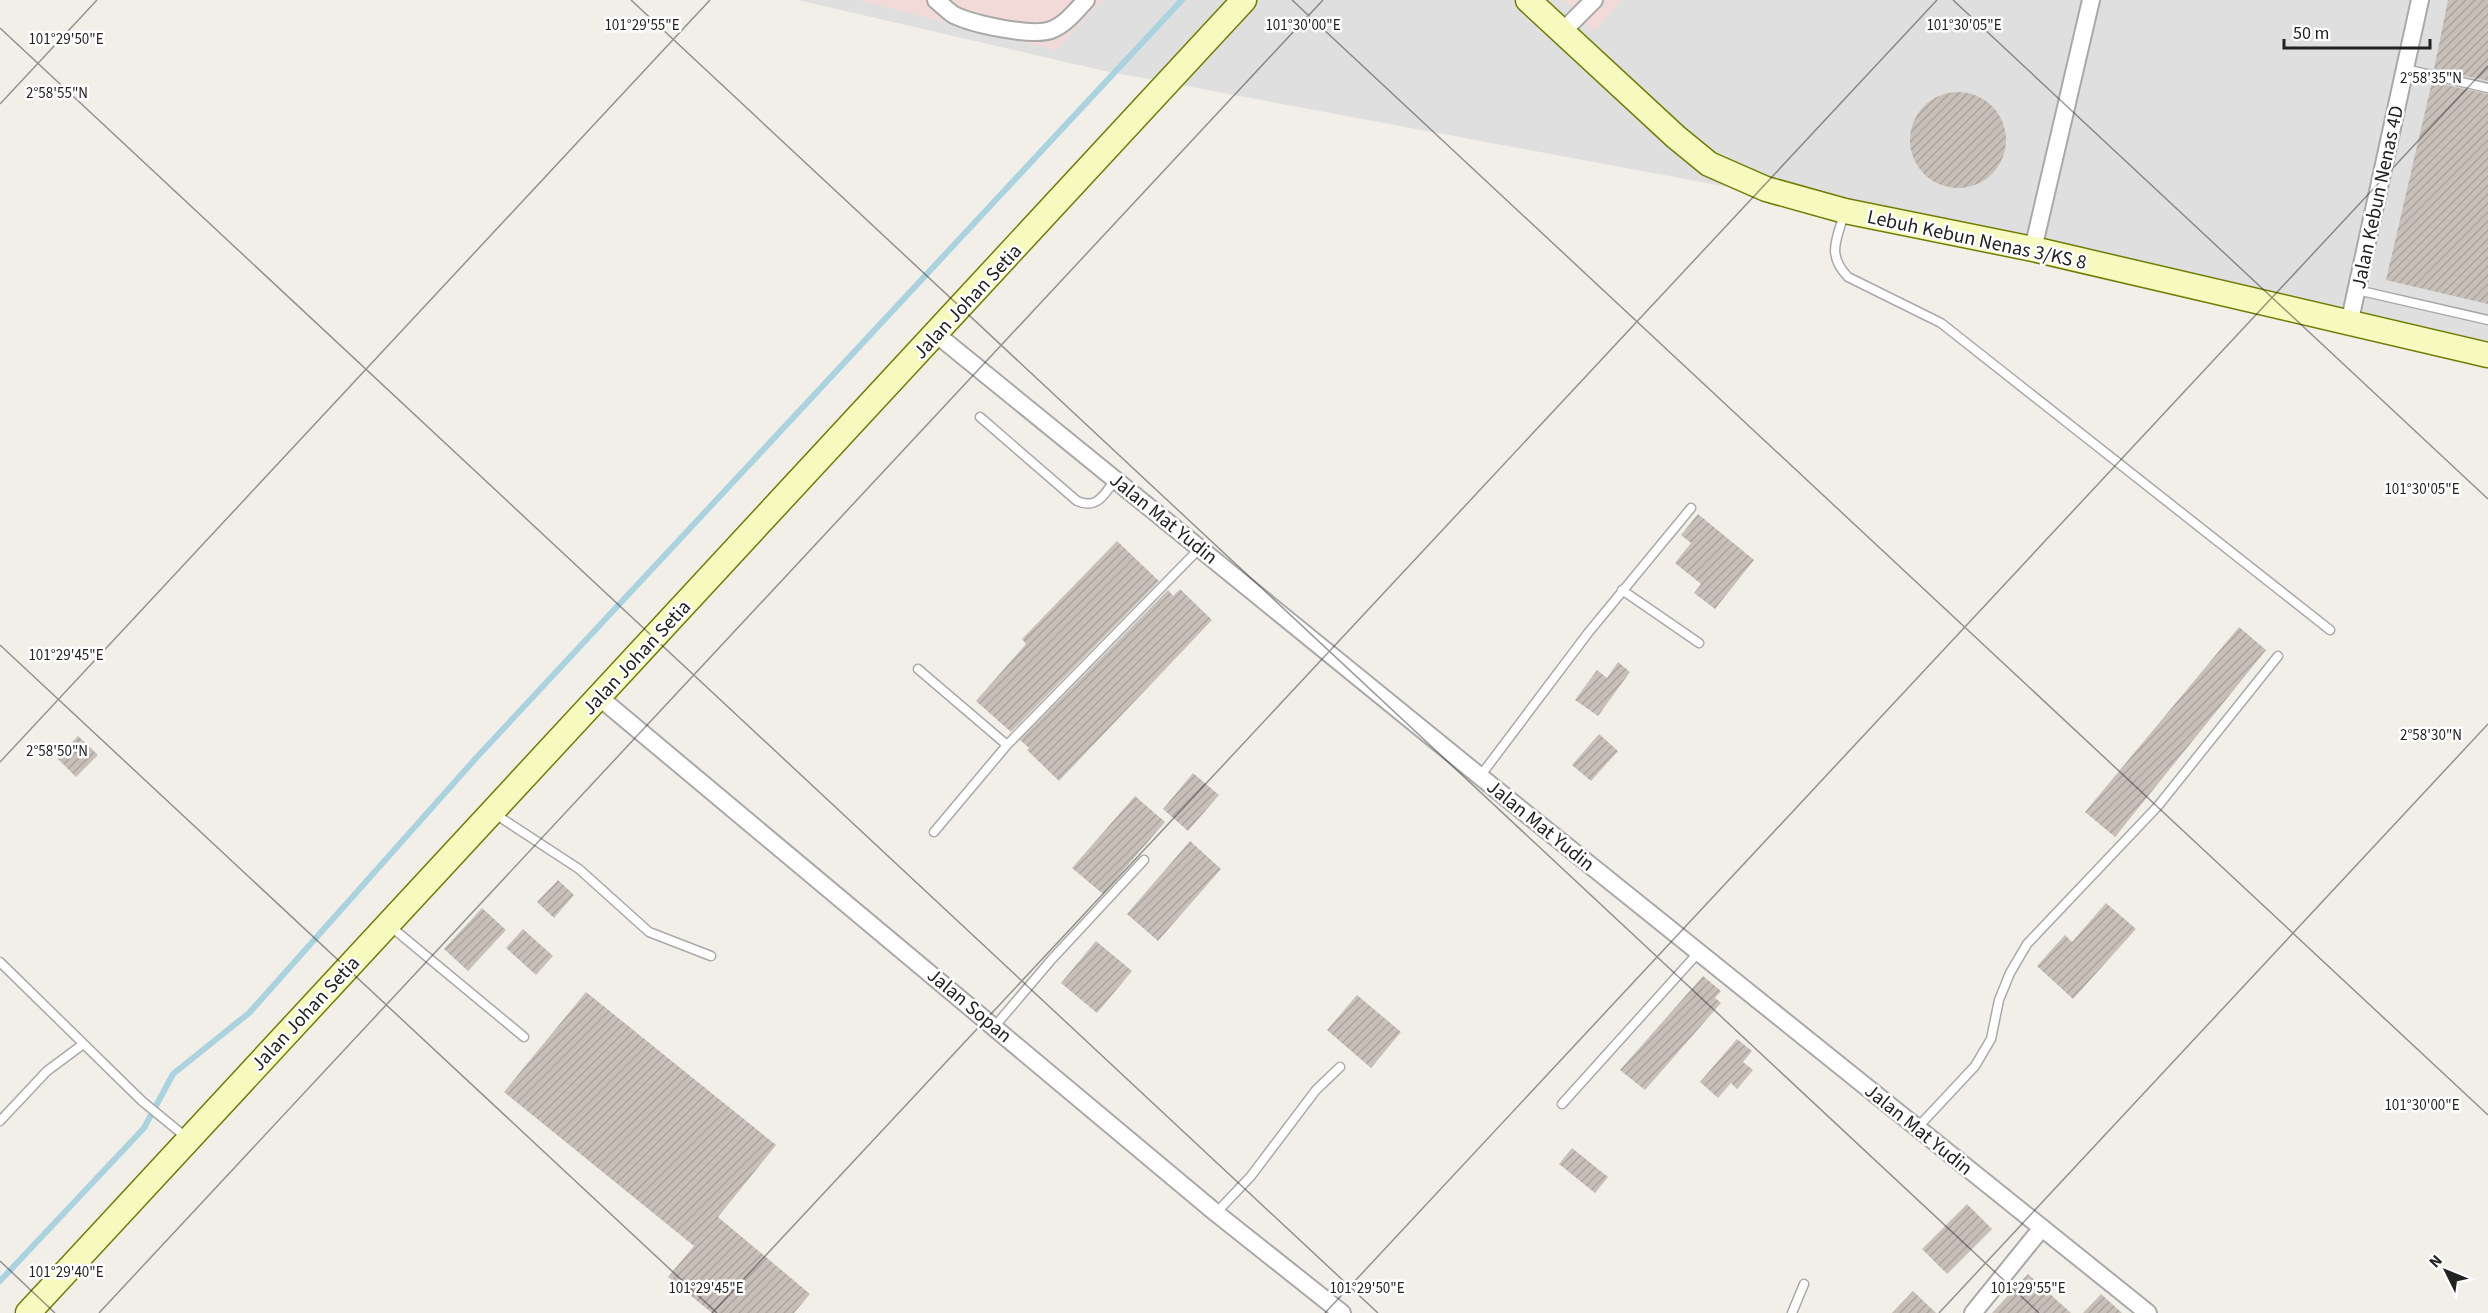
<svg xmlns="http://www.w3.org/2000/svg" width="2488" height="1313" font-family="'Source Sans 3',sans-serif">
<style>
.residential{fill:#e0dfdf}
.commercial{fill:#f2dad9}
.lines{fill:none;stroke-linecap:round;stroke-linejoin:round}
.stream{stroke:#aad3df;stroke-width:6}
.building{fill:url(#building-hatch)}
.lane-casing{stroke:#a9a9a9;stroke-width:11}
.street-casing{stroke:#a9a9a9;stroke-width:20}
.secondary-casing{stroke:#707d05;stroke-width:27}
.lane{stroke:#fff;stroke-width:8}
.street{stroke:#fff;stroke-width:16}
.secondary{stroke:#f7fabf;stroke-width:24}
.ticks{fill:none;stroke:#222;stroke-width:1.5;stroke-opacity:0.45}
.labels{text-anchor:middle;stroke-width:5;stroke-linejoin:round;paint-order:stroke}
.street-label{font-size:20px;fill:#222;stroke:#fff}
.ticks-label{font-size:15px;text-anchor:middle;fill:#222;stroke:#fff;stroke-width:5;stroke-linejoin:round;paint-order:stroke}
</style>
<defs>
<pattern id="building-hatch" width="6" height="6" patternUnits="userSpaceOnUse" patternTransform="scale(1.5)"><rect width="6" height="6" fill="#c7bfb8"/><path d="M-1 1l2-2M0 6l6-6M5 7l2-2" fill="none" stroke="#aba49e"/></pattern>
</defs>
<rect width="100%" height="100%" fill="#f2efe9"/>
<path class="residential" d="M 798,0 L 2488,0 L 2488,341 L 2130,262 L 1100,70 Z"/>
<path class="commercial" d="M 857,0 L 1102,0 L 1056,50 Z
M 1564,0 L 1622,0 L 1594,31 Z"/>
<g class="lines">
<path class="stream" d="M 0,1281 L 144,1128 L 173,1074 L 249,1013 L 477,757 L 1182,0"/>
</g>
<path class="building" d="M 2448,0 L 2488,0 L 2488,81 L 2434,69 Z
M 2432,82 L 2488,94 L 2488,304 L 2386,280 Z
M1910 140a48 48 0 1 1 96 0a48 48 0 1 1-96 0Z
M 1698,514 L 1754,560 L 1715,609 L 1694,593 L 1701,584 L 1675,563 L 1691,543 L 1681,535 Z
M 1117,541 L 1159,581 L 1011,732 L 976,701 L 1026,644 L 1022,639 Z
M 1180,589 L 1212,620 L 1059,781 L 1027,750 L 1029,748 L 1020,740 L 1168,590 L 1173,596 Z
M 2239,627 L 2266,650 L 2115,837 L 2085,812 Z
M 1618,662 L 1630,672 L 1598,716 L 1575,700 L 1597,670 L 1607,678 Z
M 1599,734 L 1618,751 L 1591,781 L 1572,765 Z
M 78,736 L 98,755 L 76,777 L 57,758 Z
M 1193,773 L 1219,795 L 1188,831 L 1163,809 Z
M 1135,796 L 1165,822 L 1103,894 L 1072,868 Z
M 1190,841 L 1221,869 L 1158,941 L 1127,914 Z
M 558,880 L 574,895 L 554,918 L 537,902 Z
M 2106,903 L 2136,929 L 2073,999 L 2037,966 L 2065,935 L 2072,942 Z
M 482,908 L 506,930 L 468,971 L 444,949 Z
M 523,929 L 553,956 L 536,975 L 506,948 Z
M 1096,941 L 1132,971 L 1097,1013 L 1061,983 Z
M 1703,976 L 1721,991 L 1715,998 L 1721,1003 L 1645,1090 L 1620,1070 Z
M 586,992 L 776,1145 L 718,1217 L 810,1294 L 794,1313 L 712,1313 L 668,1277 L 694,1246 L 504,1092 Z
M 1357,995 L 1401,1032 L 1371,1068 L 1327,1030 Z
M 1737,1039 L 1752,1051 L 1743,1062 L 1753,1070 L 1737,1089 L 1731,1083 L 1718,1098 L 1700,1082 Z
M 1572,1148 L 1608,1177 L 1595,1193 L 1559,1164 Z
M 1967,1204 L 1992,1229 L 1947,1274 L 1922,1249 Z
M 2028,1274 L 2071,1313 L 1992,1313 Z
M 1913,1291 L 1936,1313 L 1892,1313 Z
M 2101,1294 L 2122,1313 L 2083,1313 Z"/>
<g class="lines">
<g class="lane-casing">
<path id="lane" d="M 2405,69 L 2488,88
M 1845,211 C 1837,239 1826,254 1848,277 L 1941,323 L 2330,630
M 2357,290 L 2488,320
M 980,417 L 1077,501 C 1098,510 1104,494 1116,479
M 1622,590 L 1699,643
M 918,669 L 1007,745
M 1481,775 L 1588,633 L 1691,508
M 495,814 L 579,869 L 649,932 L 711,956
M 934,832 L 1007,745 L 1200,548
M 390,926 L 524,1037
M 0,962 L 142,1101 L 187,1138
M 995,1026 L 1052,959 L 1144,860
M 1562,1104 L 1698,953
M 0,1121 L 47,1071 L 82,1045
M 1918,1127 L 1975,1066 L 1991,1039 L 1999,1000 L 2010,973 L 2027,944 L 2158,806 L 2278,656
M 1216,1213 L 1251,1176 L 1316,1090 L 1340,1067
M 1792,1313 L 1804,1284"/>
</g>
<g class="street-casing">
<path id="street" d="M 936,0 C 942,5 948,11 954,15 C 973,24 1031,37 1051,30 C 1065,25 1076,11 1086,0
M 1562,32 L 1594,0
M 2033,249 L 2091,0
M 2349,324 L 2420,0
M 936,334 L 1519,808 L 2148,1313
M 599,697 L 1216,1213 L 1342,1313
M 1973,1313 L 2041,1229"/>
</g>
<g class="secondary-casing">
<path id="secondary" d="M 1528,0 L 1676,137 L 1709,164 L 1766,189 L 1845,211 L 2033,249 L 2488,355
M 28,1313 L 1244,0"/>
</g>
<use href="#lane" class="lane"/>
<use href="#street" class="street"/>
<use href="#secondary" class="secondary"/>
</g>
<path class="ticks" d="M 631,0 L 2039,1313M 1292,0 L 2488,1115M 1953,0 L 2488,499M 0,28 L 1378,1313M 0,104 L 97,0M 0,645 L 717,1313M 0,762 L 710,0M 0,1261 L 55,1313M 99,1313 L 1323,0M 712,1313 L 1937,0M 1325,1313 L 2488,66M 1939,1313 L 2488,724"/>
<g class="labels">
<g class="street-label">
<text transform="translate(2377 197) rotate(-78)" y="7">Jalan Kebun Nenas 4D</text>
<text transform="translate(1977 239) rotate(12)" y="7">Lebuh Kebun Nenas 3/KS 8</text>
<text transform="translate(967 301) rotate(-47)" y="7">Jalan Johan Setia</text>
<text transform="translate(1164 518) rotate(39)" y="7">Jalan Mat Yudin</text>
<text transform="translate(636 657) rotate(-47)" y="7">Jalan Johan Setia</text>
<text transform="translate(1541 825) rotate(39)" y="7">Jalan Mat Yudin</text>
<text transform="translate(970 1005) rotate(40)" y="7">Jalan Sopan</text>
<text transform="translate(305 1013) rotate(-47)" y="7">Jalan Johan Setia</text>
<text transform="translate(1919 1129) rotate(39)" y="7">Jalan Mat Yudin</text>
</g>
</g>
<g class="ticks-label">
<text x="642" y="30">101°29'55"E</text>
<text x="1303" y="30">101°30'00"E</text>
<text x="1964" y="30">101°30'05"E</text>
<text x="66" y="44">101°29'50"E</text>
<text x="2431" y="83">2°58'35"N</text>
<text x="57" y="98">2°58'55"N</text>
<text x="2422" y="494">101°30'05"E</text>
<text x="66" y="660">101°29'45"E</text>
<text x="2431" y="740">2°58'30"N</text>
<text x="57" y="756">2°58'50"N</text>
<text x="2422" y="1110">101°30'00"E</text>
<text x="66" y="1277">101°29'40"E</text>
<text x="706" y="1293">101°29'45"E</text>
<text x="1367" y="1293">101°29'50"E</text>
<text x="2028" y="1293">101°29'55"E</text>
</g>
<g transform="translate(2446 1271) rotate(313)" stroke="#ffffff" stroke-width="4.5" paint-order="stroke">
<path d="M0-4.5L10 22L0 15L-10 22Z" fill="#222222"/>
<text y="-9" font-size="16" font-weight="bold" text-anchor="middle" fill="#222222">N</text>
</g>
<path d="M2284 39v9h146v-9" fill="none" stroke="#222222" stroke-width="3"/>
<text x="2293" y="39" font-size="18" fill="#222222" stroke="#ffffff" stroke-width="4.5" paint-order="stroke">50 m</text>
</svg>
